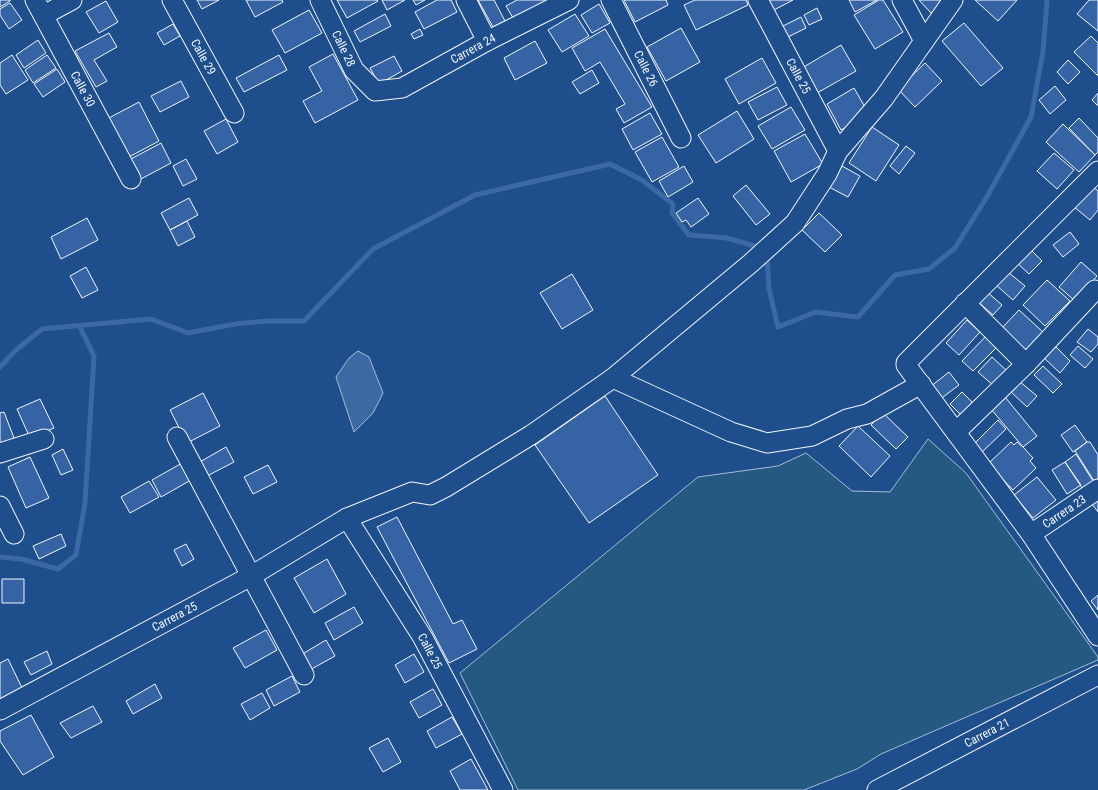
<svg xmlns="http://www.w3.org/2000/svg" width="1098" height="790" font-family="'Roboto Condensed',sans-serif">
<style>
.green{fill:#245a82;stroke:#a8bbd7}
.water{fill:#3b69a3;stroke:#a8bbd7}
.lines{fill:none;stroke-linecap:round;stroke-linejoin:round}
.stream{stroke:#3b69a3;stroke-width:5}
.building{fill:#3563a3;stroke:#f2f6ff}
.minor-casing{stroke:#f2f6ff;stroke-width:21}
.minor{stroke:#1f4e8c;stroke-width:19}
.labels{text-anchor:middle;stroke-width:3;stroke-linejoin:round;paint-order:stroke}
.street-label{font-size:12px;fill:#f2f6ff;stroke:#1f4e8c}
</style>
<rect width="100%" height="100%" fill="#1f4e8c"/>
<path class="green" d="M 928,439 L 966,473 L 1098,657 L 1098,660 L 881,754 L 857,769 L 804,790 L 518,790 L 460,673 L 698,477 L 778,466 L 806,453 L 852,491 L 890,492 Z"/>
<path class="water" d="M 358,351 L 369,357 L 383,393 L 373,413 L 354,432 L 336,377 L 349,358 Z"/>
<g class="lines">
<path class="stream" d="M 767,256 L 769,289 L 778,327 L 816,312 L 858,317 L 895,275 L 929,269 L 955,248 L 988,195 L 1031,117 L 1043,52 L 1047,0
M 0,367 L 16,350 L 42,329 L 151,319 L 188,333 L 235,324 L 268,321 L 304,321 L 373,249 L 475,195 L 610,164 L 642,180 L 673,204 L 672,213 L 689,235 L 727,238 L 761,248
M 0,557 L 21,559 L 58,569 L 76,555 L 85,503 L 94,356 L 80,327"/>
</g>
<path class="building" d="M 0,0 L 10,0 L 10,1 L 0,7 Z
M 197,0 L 219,0 L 202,9 Z
M 246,0 L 282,0 L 283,2 L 255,17 Z
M 337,0 L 377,0 L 378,1 L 347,18 Z
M 382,0 L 405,0 L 387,10 Z
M 413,0 L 425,0 L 416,5 Z
M 437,0 L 451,0 L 457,12 L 424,29 L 415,12 Z
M 478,0 L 494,0 L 505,21 L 493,27 Z
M 517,0 L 548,0 L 513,18 L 506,6 Z
M 624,0 L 666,0 L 668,5 L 635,22 Z
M 695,0 L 746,0 L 748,5 L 696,30 L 684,5 Z
M 769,0 L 793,0 L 774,10 Z
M 849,0 L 877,0 L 855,12 Z
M 879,0 L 883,0 L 903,32 L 875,49 L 854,15 Z
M 919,0 L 944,0 L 931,13 Z
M 975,0 L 1017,0 L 998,21 Z
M 1089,0 L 1098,0 L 1098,31 L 1077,14 Z
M 106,1 L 118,22 L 99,33 L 86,12 Z
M 10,3 L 22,20 L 9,29 L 0,15 L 0,9 Z
M 599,4 L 610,23 L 592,33 L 581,15 Z
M 817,8 L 822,19 L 809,25 L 804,15 Z
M 309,10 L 322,33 L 285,53 L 272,30 Z
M 385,14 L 391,26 L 360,42 L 354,31 Z
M 575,14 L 589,36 L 562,52 L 548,30 Z
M 801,17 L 806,28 L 784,39 L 779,28 Z
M 964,23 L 1003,68 L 981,86 L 942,41 Z
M 173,24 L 180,36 L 164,45 L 157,33 Z
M 681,28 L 700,62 L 666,81 L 647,47 Z
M 420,29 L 423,35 L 414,39 L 411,34 Z
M 605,29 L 652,107 L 624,123 L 616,109 L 625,104 L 600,62 L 585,71 L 572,48 Z
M 109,33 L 117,47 L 94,60 L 107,81 L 96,87 L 75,51 Z
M 1091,36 L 1098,43 L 1098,76 L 1074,52 Z
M 38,40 L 46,53 L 24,68 L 16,55 Z
M 535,41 L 547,63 L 515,80 L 504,58 Z
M 841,45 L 856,71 L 817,93 L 802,68 Z
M 333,54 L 358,100 L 315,123 L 303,101 L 322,91 L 309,67 Z
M 12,55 L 28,80 L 6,94 L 0,85 L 0,63 Z
M 47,55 L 56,68 L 33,83 L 25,70 Z
M 279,55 L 287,70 L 244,92 L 236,78 Z
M 394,56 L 402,71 L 379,84 L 370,68 Z
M 762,58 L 776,83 L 739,104 L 725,79 Z
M 1068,60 L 1080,72 L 1068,84 L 1057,72 Z
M 925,63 L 942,81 L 915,107 L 898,89 Z
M 57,69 L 65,82 L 43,97 L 34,84 Z
M 592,70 L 599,83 L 580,94 L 572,82 Z
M 181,81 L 189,97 L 160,112 L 151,96 Z
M 1055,86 L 1066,100 L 1050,114 L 1039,100 Z
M 777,87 L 787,105 L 758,120 L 748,102 Z
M 854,88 L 869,114 L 841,130 L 827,104 Z
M 1098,93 L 1098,106 L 1092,100 Z
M 139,102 L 159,141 L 127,158 L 107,119 Z
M 791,107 L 805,130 L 772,149 L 758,126 Z
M 737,111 L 754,139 L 716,163 L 698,135 Z
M 650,113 L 662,134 L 633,150 L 622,129 Z
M 1079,118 L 1098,138 L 1098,152 L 1095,155 L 1069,128 Z
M 226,119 L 238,142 L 217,154 L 204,131 Z
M 1063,124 L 1095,155 L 1079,172 L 1046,142 Z
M 872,127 L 899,145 L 876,181 L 849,163 Z
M 805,134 L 823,164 L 791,182 L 774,151 Z
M 662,137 L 679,167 L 652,182 L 635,152 Z
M 161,143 L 171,163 L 139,180 L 129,160 Z
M 906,146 L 915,153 L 899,174 L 890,166 Z
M 1054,153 L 1074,170 L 1057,189 L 1037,171 Z
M 186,159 L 197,179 L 183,186 L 173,166 Z
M 684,166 L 693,182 L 668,197 L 659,181 Z
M 842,166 L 860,176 L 848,197 L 829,187 Z
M 746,185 L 770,214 L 756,225 L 733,196 Z
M 1091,185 L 1098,191 L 1098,210 L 1090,220 L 1073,206 Z
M 189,198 L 198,215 L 170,230 L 161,213 Z
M 698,198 L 709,214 L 691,227 L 686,220 L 682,222 L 676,213 Z
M 819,213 L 842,235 L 825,252 L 802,230 Z
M 87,218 L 98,240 L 61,259 L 51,237 Z
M 187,221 L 195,237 L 178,246 L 170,230 Z
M 1070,232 L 1079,244 L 1063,257 L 1053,245 Z
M 1028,247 L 1042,261 L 1029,274 L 1015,261 Z
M 1081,262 L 1097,276 L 1075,301 L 1059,287 Z
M 86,267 L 98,290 L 82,298 L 70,276 Z
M 1008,272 L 1025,286 L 1013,300 L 996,285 Z
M 572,274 L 593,310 L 562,329 L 540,293 Z
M 1047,280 L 1070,301 L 1045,326 L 1023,305 Z
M 986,291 L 1002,305 L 993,315 L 977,301 Z
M 1019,310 L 1044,333 L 1025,354 L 1000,330 Z
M 967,320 L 980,332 L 959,355 L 946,343 Z
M 1088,329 L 1098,337 L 1098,344 L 1091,352 L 1077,342 Z
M 987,335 L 998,346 L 973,371 L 962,361 Z
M 1053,344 L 1070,361 L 1060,373 L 1042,356 Z
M 1078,346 L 1093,359 L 1085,368 L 1070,355 Z
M 992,357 L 1007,371 L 994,386 L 978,372 Z
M 1043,366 L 1062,384 L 1053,393 L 1034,375 Z
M 949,372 L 959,385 L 939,400 L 930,387 Z
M 1019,381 L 1037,396 L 1027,407 L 1010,391 Z
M 962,392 L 973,403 L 961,415 L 950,404 Z
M 203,393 L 220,426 L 187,443 L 170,410 Z
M 605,396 L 658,475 L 589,523 L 535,445 Z
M 1005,397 L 1037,436 L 1023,447 L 991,409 Z
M 40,399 L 54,428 L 30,438 L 17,409 Z
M 4,412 L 16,443 L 3,448 L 0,442 L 0,413 Z
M 883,413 L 908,437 L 896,449 L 871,425 Z
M 998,420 L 1006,429 L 980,454 L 973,445 Z
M 1075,425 L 1087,442 L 1073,452 L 1061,435 Z
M 858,426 L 890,456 L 871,477 L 839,446 Z
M 1011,442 L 1014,445 L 1017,442 L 1023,447 L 1033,458 L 1030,461 L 1036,468 L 1013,490 L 988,464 Z
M 1087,442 L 1090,442 L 1098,455 L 1098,483 L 1096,484 L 1075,451 Z
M 226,447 L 234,462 L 205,477 L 198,463 Z
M 63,449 L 73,470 L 61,475 L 52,455 Z
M 1076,454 L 1093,481 L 1082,488 L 1065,462 Z
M 30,457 L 49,498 L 26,508 L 8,467 Z
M 1065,462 L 1081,485 L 1067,494 L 1052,470 Z
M 182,463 L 191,480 L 161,497 L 152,480 Z
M 268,465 L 277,482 L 253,494 L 244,477 Z
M 1037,477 L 1056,500 L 1033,518 L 1014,495 Z
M 149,481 L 159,497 L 130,513 L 121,497 Z
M 1098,499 L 1098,512 L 1092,504 Z
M 397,517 L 453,624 L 462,620 L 477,649 L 449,663 L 377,527 Z
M 61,534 L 66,546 L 39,559 L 33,546 Z
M 186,544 L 194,559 L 182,566 L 174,550 Z
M 327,559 L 346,594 L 314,613 L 294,578 Z
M 2,579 L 24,579 L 24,603 L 2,603 Z
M 1098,595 L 1098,610 L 1091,601 Z
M 354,607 L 363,623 L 334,640 L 325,623 Z
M 266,630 L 277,650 L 245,668 L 233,648 Z
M 326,640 L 335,656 L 308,671 L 299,656 Z
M 47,651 L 52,664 L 31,675 L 24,662 Z
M 414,654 L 424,672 L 405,683 L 395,665 Z
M 8,659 L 25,694 L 0,708 L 0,663 Z
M 292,676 L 300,692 L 274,706 L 266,690 Z
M 155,684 L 162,698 L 133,714 L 126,701 Z
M 433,689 L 442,705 L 419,718 L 410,702 Z
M 262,693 L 270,708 L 250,720 L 241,704 Z
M 93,706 L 102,722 L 71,738 L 60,723 Z
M 31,715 L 54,757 L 23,775 L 0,741 L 0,731 Z
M 452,717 L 462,734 L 436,748 L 427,731 Z
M 388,738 L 401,762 L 383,772 L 369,748 Z
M 471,759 L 488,790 L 460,790 L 450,771 Z"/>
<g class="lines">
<g class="minor-casing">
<g id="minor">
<path id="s1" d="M 35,0 L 131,179"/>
<path id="s2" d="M 172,0 L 234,113"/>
<path id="s3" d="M 320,0 L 354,70 L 375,91 L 402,88 L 487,41 L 569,0"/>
<path d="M 466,0 L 487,41"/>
<path id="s4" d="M 611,0 L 681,138"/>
<path id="s5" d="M 758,0 L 838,151"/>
<path d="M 902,0 L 924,41"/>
<path d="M 44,15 L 72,0"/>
<path d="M 1098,171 L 906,363 L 906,365 L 1031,534 L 1098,636"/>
<path d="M 965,303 L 1026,364"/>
<path d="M 613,378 L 731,432 L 767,443 L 812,436 L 847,419 L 867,414 L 921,384"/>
<path d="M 956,432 L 1026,364 L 1095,290"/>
<path d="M 177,437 L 304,675"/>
<path d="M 0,453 L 44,439"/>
<path d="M 0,506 L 14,534"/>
<path id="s6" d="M 347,518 L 423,638 L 503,790"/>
<path id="s7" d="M 1031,534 L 1098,489"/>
<path id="s8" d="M 0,710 L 251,576 L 347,518 L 412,492 L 430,495 L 446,487 L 531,435 L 613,378 L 751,263 L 795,223 L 827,174 L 838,151 L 884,98 L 953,0"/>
<path id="s9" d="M 877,790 L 1098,675"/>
</g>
</g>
<use href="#minor" class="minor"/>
</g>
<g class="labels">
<g class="street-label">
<text dy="4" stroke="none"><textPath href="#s3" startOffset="54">Calle 28</textPath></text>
<text dy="4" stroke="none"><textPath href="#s3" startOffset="216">Carrera 24</textPath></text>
<text dy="4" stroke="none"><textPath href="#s2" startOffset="65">Calle 29</textPath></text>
<text dy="4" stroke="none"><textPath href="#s4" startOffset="77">Calle 26</textPath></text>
<text dy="4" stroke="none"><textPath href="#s5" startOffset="86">Calle 25</textPath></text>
<text dy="4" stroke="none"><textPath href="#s1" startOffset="101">Calle 30</textPath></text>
<text dy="4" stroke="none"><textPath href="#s7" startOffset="40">Carrera 23</textPath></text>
<text dy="4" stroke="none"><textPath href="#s8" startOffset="198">Carrera 25</textPath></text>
<text dy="4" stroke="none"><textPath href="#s6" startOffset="157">Calle 25</textPath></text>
<text dy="4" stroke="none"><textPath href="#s9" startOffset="124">Carrera 21</textPath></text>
</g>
</g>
</svg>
